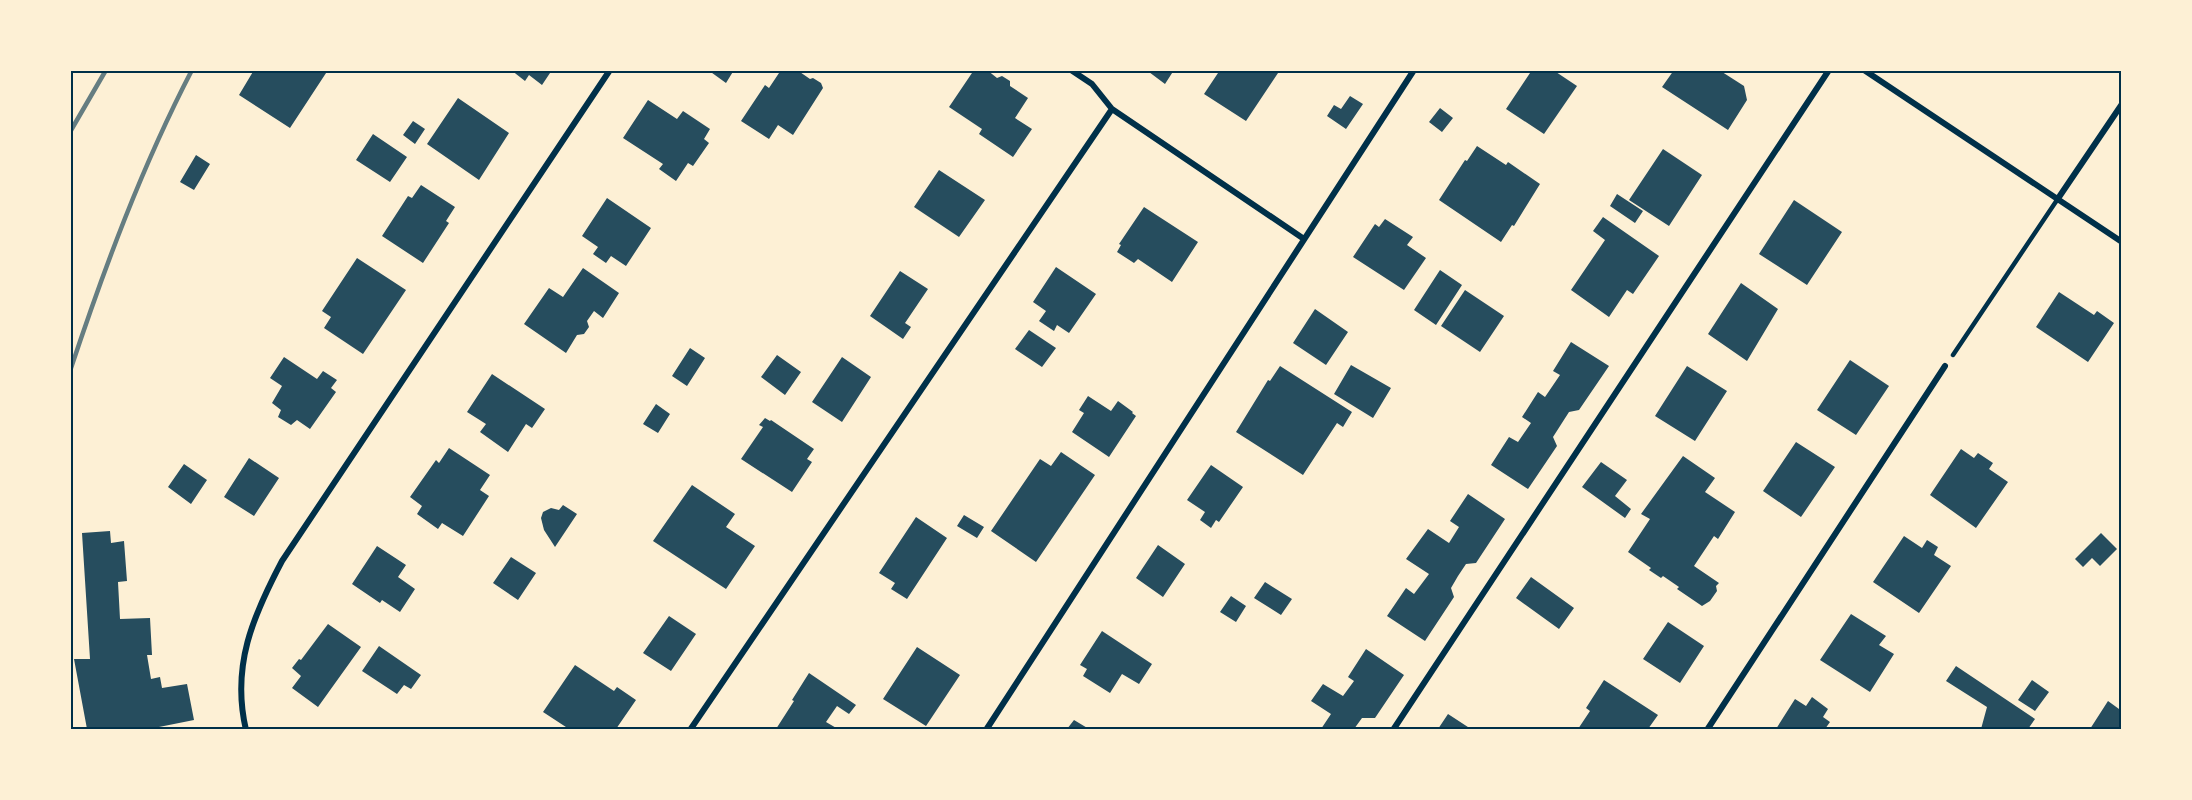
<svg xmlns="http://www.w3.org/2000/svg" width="2192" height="800" font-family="'Sofia Sans Condensed',sans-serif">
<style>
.building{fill:#264d5e}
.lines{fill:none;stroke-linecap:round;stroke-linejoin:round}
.service{stroke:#003049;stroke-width:4.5}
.minor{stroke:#003049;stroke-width:6}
.rail{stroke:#657d81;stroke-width:4.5}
.neatline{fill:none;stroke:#003049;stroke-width:2}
</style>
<rect width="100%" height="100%" fill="#fdf0d5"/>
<path class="building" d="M 254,70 L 328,70 L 290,128 L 239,95 Z
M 511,70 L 552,70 L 542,85 L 529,75 L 525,81 Z
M 708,70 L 734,70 L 726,83 Z
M 781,70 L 797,70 L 810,79 L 813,78 L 821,83 L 823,88 L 793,135 L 778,125 L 769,139 L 741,121 L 765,85 L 769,88 Z
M 974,70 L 987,70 L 997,78 L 1002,76 L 1010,81 L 1010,86 L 1028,98 L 1015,118 L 1032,129 L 1013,157 L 979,134 L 982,129 L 949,107 Z
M 1150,70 L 1174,70 L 1165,84 L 1149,72 Z
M 1220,70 L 1280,70 L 1246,121 L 1204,94 Z
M 1532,70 L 1553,70 L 1577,86 L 1544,134 L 1506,109 Z
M 1674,70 L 1719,70 L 1744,86 L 1747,100 L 1728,130 L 1662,87 Z
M 1350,96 L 1363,104 L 1346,129 L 1327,116 L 1334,105 L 1341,109 Z
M 458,98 L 509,133 L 479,180 L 427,144 Z
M 648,100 L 677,119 L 683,111 L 710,129 L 704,139 L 709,143 L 693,166 L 688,163 L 676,181 L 659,169 L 663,164 L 623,138 Z
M 1440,108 L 1453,118 L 1442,132 L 1429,122 Z
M 413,121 L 425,129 L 415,144 L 403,135 Z
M 373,134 L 407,157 L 390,182 L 356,160 Z
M 1477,146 L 1506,165 L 1508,162 L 1540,184 L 1514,226 L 1512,225 L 1501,242 L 1439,200 L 1465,160 L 1467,161 Z
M 1663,149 L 1702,175 L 1669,226 L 1629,200 Z
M 196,155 L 210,164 L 194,190 L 180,182 Z
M 939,170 L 985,200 L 959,237 L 914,207 Z
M 421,185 L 455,207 L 446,221 L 449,223 L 423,263 L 382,236 L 408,196 L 412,198 Z
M 1617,194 L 1643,211 L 1635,223 L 1610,206 Z
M 607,198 L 651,228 L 626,266 L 611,256 L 606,263 L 593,254 L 598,247 L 582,236 Z
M 1794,200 L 1842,232 L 1807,285 L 1759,254 Z
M 1144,207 L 1198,242 L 1172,282 L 1138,259 L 1134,263 L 1117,252 L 1121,245 L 1119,244 Z
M 1603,217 L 1659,256 L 1633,294 L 1627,290 L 1609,317 L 1571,290 L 1605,240 L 1593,231 Z
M 1385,219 L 1413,237 L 1407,245 L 1426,258 L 1404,290 L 1353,257 L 1375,224 L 1379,227 Z
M 357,258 L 406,290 L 363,354 L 324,328 L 331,317 L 322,311 Z
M 1056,267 L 1096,294 L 1069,333 L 1057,325 L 1054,331 L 1039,321 L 1046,311 L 1033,302 Z
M 583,268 L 619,293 L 603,318 L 594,311 L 587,321 L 589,327 L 584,334 L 577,335 L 566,353 L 524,324 L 549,288 L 563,297 Z
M 1440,270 L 1462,285 L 1436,325 L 1414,310 Z
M 900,271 L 928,289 L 905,323 L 911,327 L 903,339 L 870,316 Z
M 1741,283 L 1778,309 L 1747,361 L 1708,334 Z
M 1465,290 L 1504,316 L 1480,352 L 1441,326 Z
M 2059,292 L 2094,315 L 2097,311 L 2114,323 L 2088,362 L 2036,327 Z
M 1315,309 L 1348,332 L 1326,365 L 1293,343 Z
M 1029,330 L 1056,348 L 1042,367 L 1015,349 Z
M 1571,342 L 1609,366 L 1579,410 L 1569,412 L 1553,437 L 1557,446 L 1528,489 L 1491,465 L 1509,437 L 1518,442 L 1531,423 L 1522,417 L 1538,392 L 1545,397 L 1560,375 L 1553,371 Z
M 690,348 L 705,358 L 687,386 L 672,376 Z
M 777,355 L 801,372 L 785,395 L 761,377 Z
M 284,357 L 317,379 L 323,371 L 337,380 L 331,388 L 336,392 L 310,429 L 297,420 L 291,425 L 278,417 L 281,410 L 272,403 L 282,386 L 270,378 Z
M 842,357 L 871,377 L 842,422 L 812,402 Z
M 1850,360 L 1889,386 L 1856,435 L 1817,410 Z
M 1351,365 L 1391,388 L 1373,418 L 1334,394 Z
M 1280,366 L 1352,412 L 1343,427 L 1337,423 L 1303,475 L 1236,432 L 1268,380 L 1270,381 Z
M 1687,366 L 1727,391 L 1695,441 L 1655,416 Z
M 492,374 L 545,409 L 532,428 L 526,424 L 508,452 L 480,432 L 486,424 L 467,412 Z
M 1088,396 L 1111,411 L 1118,401 L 1133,412 L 1132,413 L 1136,416 L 1109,457 L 1072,432 L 1084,413 L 1079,410 Z
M 656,404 L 670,414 L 658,433 L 643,424 Z
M 765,418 L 770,421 L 771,420 L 814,449 L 807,459 L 812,462 L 792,492 L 741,459 L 763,427 L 759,425 Z
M 1796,442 L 1835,467 L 1801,517 L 1763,491 Z
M 449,448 L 490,475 L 480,490 L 489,496 L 463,536 L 442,523 L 438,529 L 417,514 L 422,506 L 410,497 L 436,460 L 439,463 Z
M 1961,449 L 1974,458 L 1978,453 L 1993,463 L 1989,469 L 2008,482 L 1976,528 L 1930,495 Z
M 1061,452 L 1095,475 L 1036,562 L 991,531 L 1040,459 L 1051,466 Z
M 1683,456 L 1715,478 L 1705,492 L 1735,512 L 1718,539 L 1714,536 L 1694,566 L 1719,583 L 1716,586 L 1717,591 L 1710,601 L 1702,606 L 1677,589 L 1679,587 L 1663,576 L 1661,578 L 1649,570 L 1651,568 L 1628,552 L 1650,519 L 1641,514 Z
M 249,458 L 279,478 L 254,516 L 224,497 Z
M 1601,462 L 1627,480 L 1615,496 L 1631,509 L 1625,518 L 1582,487 Z
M 184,464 L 207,480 L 191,504 L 168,487 Z
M 1211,465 L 1243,487 L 1219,522 L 1216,520 L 1211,528 L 1200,520 L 1205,512 L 1187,500 Z
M 692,485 L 735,514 L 726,527 L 755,546 L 726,589 L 653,541 Z
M 1468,494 L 1505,519 L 1476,563 L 1466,564 L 1458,576 L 1451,588 L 1454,597 L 1425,641 L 1387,616 L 1406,588 L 1414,594 L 1429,574 L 1406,559 L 1428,529 L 1449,543 L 1459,527 L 1450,521 Z
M 563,505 L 577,514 L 555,547 L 544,530 L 541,518 L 543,512 L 551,508 L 559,510 Z
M 964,515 L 984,527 L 977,538 L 957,526 Z
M 916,517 L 947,538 L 907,599 L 891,589 L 895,583 L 879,573 Z
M 110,531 L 111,543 L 124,541 L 127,581 L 118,582 L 120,619 L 150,618 L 152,655 L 147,655 L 151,679 L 160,677 L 162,688 L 187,684 L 194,720 L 149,729 L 87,729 L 74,659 L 90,659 L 82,533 Z
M 2101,533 L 2117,549 L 2100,566 L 2092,558 L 2083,567 L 2075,559 Z
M 1904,536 L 1922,548 L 1927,540 L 1938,547 L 1934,555 L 1951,566 L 1919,613 L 1873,582 Z
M 1158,545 L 1185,564 L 1163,597 L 1136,578 Z
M 377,546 L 406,565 L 398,577 L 415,589 L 400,612 L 382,600 L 380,603 L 352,584 Z
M 511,557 L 536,573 L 518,600 L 493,583 Z
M 1531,577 L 1574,608 L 1559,629 L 1516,598 Z
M 1265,582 L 1292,599 L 1281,615 L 1254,598 Z
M 1231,596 L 1246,606 L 1236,622 L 1220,612 Z
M 1851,614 L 1886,636 L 1879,645 L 1894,654 L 1870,692 L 1820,660 Z
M 669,616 L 696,634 L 671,671 L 643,653 Z
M 1668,622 L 1704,646 L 1680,683 L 1643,659 Z
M 328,624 L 361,647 L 318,707 L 292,688 L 301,676 L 292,668 L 299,659 L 301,660 Z
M 1102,631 L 1152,664 L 1139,684 L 1122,674 L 1110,693 L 1083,676 L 1087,669 L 1080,665 Z
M 379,646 L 421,675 L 411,689 L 404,685 L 397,694 L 362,671 Z
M 917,647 L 960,675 L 926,726 L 883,699 Z
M 1366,649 L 1404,675 L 1375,718 L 1362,718 L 1354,729 L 1321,729 L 1331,714 L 1311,701 L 1323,684 L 1343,696 L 1354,681 L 1348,677 Z
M 575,665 L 614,691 L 617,687 L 636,700 L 616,729 L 569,729 L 543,712 Z
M 1956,666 L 2035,719 L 2028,729 L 1981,729 L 1987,707 L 1946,681 Z
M 809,673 L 856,705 L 849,714 L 837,706 L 826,722 L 838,729 L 776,729 L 794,701 L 792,700 Z
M 1604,680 L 1658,715 L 1648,729 L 1578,729 L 1590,711 L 1586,708 Z
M 2032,680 L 2049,692 L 2035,711 L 2018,700 Z
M 1812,697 L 1828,709 L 1823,717 L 1830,722 L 1825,729 L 1776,729 L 1795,699 L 1806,706 Z
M 2108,701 L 2119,709 L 2121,705 L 2121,729 L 2090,729 Z
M 1448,714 L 1471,729 L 1438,729 Z
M 1074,720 L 1089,729 L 1067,729 Z"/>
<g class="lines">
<path class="service" d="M 1953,355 L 2057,200"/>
<path class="minor" d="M 1071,70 L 1092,84 L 1112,109 L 1304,239
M 1864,70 L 2122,242
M 2057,200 L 2122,104
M 246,730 C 231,666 253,616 282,561 L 610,70
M 690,730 L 1112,109
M 986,730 L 1414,70
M 1393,730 L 1829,70
M 1707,730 L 1945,366"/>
<path class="rail" d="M 70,132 L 106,70
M 70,371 C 104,269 142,166 192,70"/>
</g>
<rect width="2192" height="800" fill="none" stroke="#fdf0d5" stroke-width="144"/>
<rect x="72" y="72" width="2048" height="656" class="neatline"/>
</svg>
